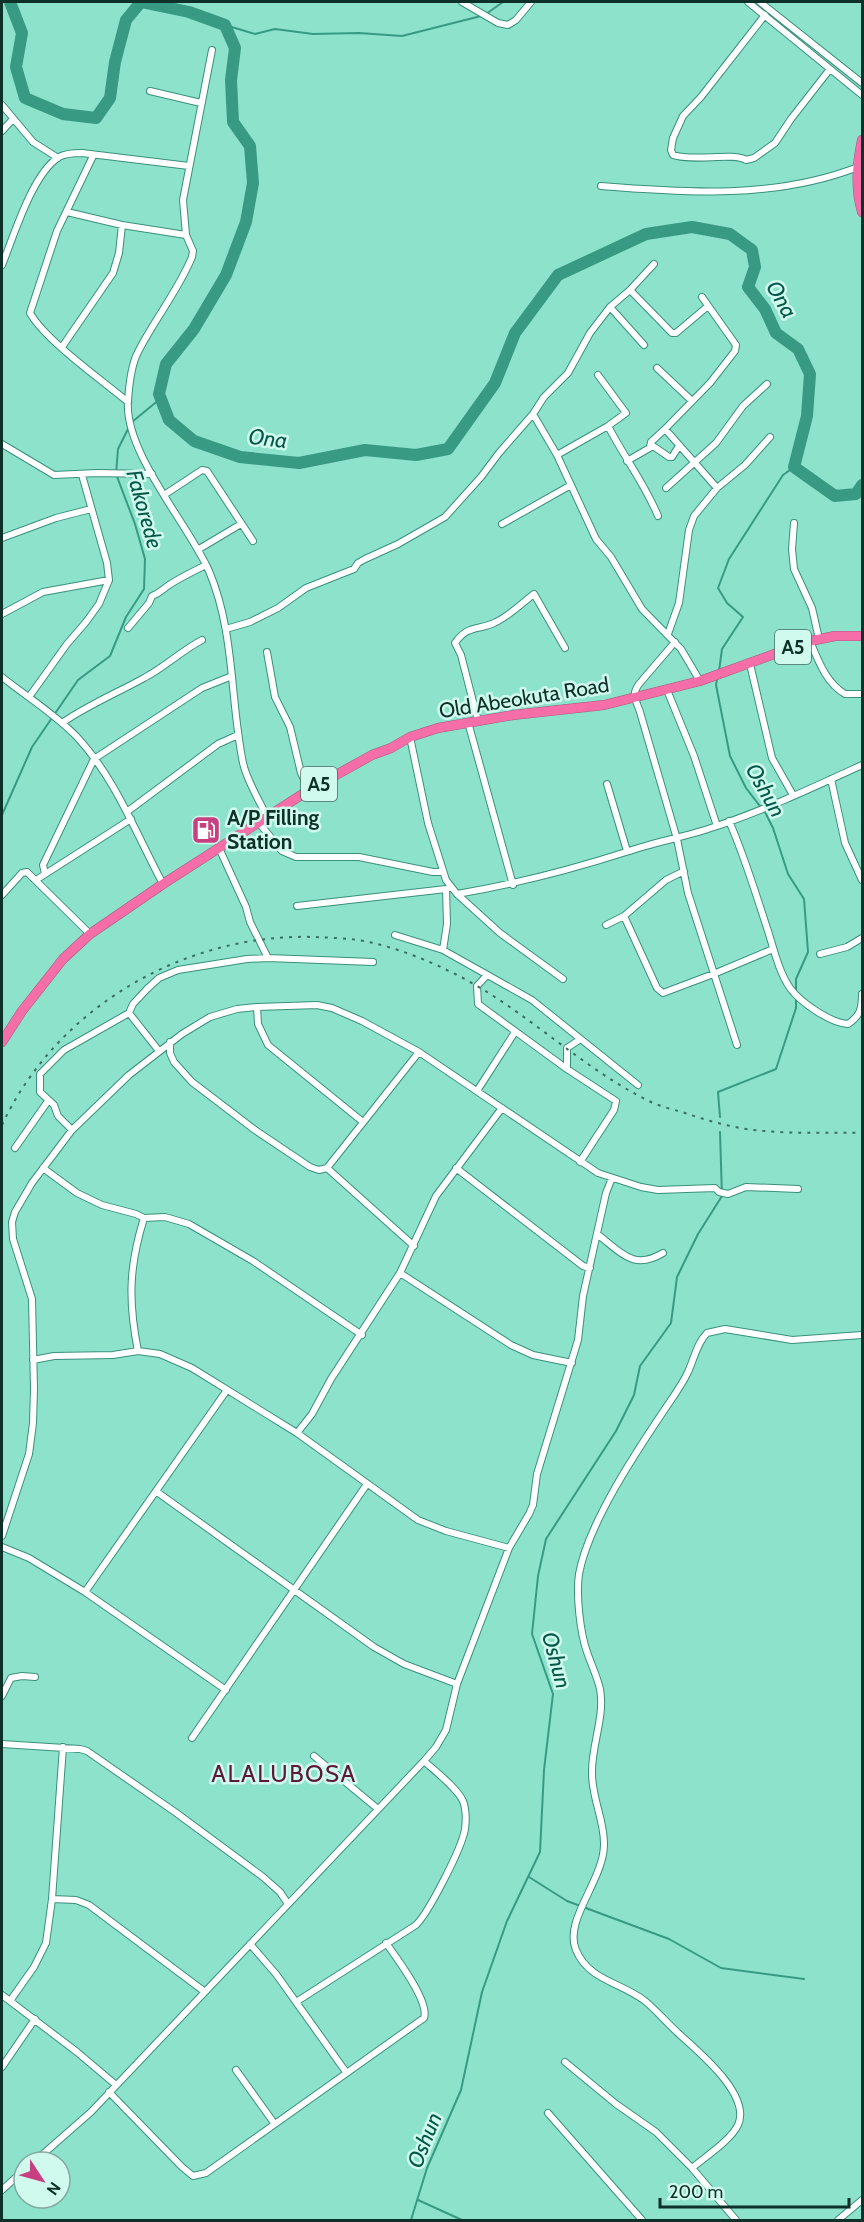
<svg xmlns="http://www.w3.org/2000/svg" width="864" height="2222" font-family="Cabin,sans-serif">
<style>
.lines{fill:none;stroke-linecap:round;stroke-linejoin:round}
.stream{stroke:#399a84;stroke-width:2}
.river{stroke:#399a84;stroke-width:12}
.minor-casing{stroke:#39907c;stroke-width:8}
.highway-casing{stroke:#a4597c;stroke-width:10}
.minor{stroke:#fff;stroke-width:6}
.highway{stroke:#f56ea8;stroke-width:9}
.rail{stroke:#396e61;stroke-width:2;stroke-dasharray:3 6;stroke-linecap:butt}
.labels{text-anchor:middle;stroke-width:5;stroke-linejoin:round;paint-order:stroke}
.shield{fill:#d1faee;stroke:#486d64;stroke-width:1.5}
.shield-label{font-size:20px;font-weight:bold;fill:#0d3129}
.street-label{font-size:21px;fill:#0d3129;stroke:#d1faee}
.poi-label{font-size:21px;font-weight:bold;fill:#0d3129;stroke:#d1faee;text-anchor:start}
.water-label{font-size:22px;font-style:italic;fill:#045849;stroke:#d1faee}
.quarter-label{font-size:24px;letter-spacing:1.5px;fill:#5b1a38;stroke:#d1faee}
</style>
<rect width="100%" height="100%" fill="#8de2cc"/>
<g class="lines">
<path class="stream" d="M 486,14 L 503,2
M 225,25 L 255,34 L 275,29 L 313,34 L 359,33 L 402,36 L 481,16
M 132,422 L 160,399
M 719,671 L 722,649 L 743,617 L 727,603 L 718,588 L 729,559 L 783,475 L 794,467
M 717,679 L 716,685 L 730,756 L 746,788 L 766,814 L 773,828 L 788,874 L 804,899 L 808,952 L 796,979 L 796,992
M 2,815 L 32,747 L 78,680 L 110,656 L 126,617 L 144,589 L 145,559 L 135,524 L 116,474 L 118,449 L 129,427
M 720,1117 L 718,1092 L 776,1069 L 796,1008 L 796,998
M 529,1877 L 567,1901 L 669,1939 L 721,1968 L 804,1979
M 418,2200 L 462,2220
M 411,2220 L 427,2168 L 461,2090 L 482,1992 L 507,1921 L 540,1852 L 544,1770 L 553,1694 L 532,1634 L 538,1576 L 546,1539 L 616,1431 L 634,1395 L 640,1366 L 671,1323 L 677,1277 L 698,1234 L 722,1196 L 720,1132"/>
<path class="river" d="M 10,2 L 22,33 L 16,67 L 25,98 L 63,114 L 96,118 L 110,98 L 115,62 L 126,20 L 141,2 L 189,12 L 225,25 L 235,48 L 231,80 L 233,122 L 250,146 L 253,183 L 246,222 L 226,275 L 194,329 L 166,364 L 159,394 L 169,420 L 194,441 L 240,457 L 299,463 L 365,450 L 416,455 L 448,449 L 495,383 L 515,333 L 558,275 L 646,234 L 692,227 L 730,234 L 752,250 L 755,267 L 748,287 L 765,309 L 776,333 L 798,349 L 810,374 L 807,416 L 794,467 L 835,496 L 856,494 L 862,485"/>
<g class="minor-casing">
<path id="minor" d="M 462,2 L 498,23 L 508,25 L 516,20 L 531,2
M 748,2 L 862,95
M 760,2 L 862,83
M 765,15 L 701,97 L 683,116 L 673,138 L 671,150 L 673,155 C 694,162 734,152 746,160 L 754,158 L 775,143 L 791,119 L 830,69
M 212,50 L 183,200 L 186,235 L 193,251 L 192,257 C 178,291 154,320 138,352 C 131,365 129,386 128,401 C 124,452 188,524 209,571 C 235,632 230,700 243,763 C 247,781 259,800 267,817
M 150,91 L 201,103
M 2,105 L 33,142 L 58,158
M 2,131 L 13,119
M 93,156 L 57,231 L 30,313 C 46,341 102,380 128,402
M 601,186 C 687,193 776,199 858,167
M 67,212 L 122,225 L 186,235
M 2,265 C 14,236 32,174 59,157 C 66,153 75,153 82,153 L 189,166
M 630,290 L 672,333 L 676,333 L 708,306
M 702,297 L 736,345 L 735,351 L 710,383 L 665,429 L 717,488
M 610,307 L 644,345
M 62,347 L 113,273 L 119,253 L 122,225
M 657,368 L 692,401
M 533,414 L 557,455 L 596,539 L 611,557 L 642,609 L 681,649 L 700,681
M 608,426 C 624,457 645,484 658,516
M 2,444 L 54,475 L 97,473 L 152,474
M 650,447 L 651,442 L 665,429
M 557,455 L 608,426 L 626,413 L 598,375
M 627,461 L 653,446 L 669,457 L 672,457 L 679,446
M 666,488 L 716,443 L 743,406 L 767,384
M 164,495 L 202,470 L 207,471 L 253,541
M 794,523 L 792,549 L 794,569 L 812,608 L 819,639
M 502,524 L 571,485
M 2,538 L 56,518 L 91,509
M 199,549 L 241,524
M 2,614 L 43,592 L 109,580
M 128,628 L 149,603 L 152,596 C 160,593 163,589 169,585 C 181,577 194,571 206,565
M 226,629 L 250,622 L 278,608 L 306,588 L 354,569 L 358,563 L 365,559 L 398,544 L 445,517 L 481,477 L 499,453 L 533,414 L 544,397 L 568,373 L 590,333 L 610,307 L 630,290 L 654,264
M 668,634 L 679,603 L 689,530 L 694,516 L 717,488 L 745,465 L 770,437
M 810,641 C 818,660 826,683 845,694 L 862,694
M 675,642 L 639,684 C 631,695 636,700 640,712 L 677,839 L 688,893 L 737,1045
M 267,652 L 275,697 L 290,727 L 301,773 L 309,790
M 750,664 L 772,758 L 793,795
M 2,677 C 27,697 55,714 77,737 C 116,779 136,834 163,884
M 667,690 L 694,756 L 717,826
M 29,697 L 67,644 L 86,622 L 99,604 L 109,580 L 107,563 L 82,475
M 478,721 L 461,655 L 455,643 C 468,624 479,631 496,622 C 509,616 522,603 534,594 L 565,648
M 468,722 L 513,885
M 62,723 C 88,705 117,693 144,678 C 165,667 181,651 202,640
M 410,737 L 428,823 L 446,880 L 457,894 L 500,933 L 563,979
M 831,779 L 845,843 L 862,880
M 607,784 L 627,851
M 128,811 L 218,744 L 238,735
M 729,821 C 745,857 756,895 768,931 C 774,950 779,972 790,988 C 800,1002 830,1023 848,1024 C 860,1016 862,1009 862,994
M 259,823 L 282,851 L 296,857 L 359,857 L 433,872 L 443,872
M 219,848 L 246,907 L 250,922 L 268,958
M 45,874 L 43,865 L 94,759 L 202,688 L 232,676
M 36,880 L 131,819
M 457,894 C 515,884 570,870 626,852 C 655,842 685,837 714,827 C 765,810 814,787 862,765
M 2,895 L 22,873 L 27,872 L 90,934
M 297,906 L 446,889 L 451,887
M 624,916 L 657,988 L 663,993 L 716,973 L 773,949
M 606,925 L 624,916 L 666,880 L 684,871
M 395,935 L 443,950 L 532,1000 L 638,1085
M 443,950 L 447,924 L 446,889
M 820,954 L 847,947 L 862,938
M 487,975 L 477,986 L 478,1004 L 567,1069 L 616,1101 L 614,1110 L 580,1162
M 257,1007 L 258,1024 L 268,1045 L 363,1122
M 129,1013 L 159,1051
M 170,1042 L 170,1053 L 174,1062 L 192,1082 L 255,1130 L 310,1167 L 319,1170 L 327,1168 L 414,1246
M 567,1069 L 567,1048 L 579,1040
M 477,1091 L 515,1032
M 72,1130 L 58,1116 L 54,1105 L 40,1092 L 40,1074 L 64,1050 L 129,1013 L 133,1004 L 147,989 L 159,978 L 178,970 L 247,959 L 268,958 L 373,962
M 15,1148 L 48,1101
M 43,1168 L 77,1193 L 102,1205 L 136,1214 L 144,1218 L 165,1217 L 189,1224 L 253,1261 L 362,1335
M 327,1168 L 419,1052
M 456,1168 L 583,1266 L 590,1268
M 597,1234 C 621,1252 633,1271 663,1253
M 400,1273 L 511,1345 L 533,1355 L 572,1363
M 138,1351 C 128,1301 129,1266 144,1218
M 33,1360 L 54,1356 L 113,1355 L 138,1351 L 160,1354 L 192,1368 L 297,1433 L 418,1520 L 446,1531 L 509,1548
M 297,1433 L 312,1414 L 331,1379 L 400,1273 L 436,1196 L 502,1108
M 157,1492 L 374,1647 L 404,1664 L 457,1684
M 2,1536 L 29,1454 L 33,1423 L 34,1389 L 32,1299 L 13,1239 L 12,1222 L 15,1212 L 32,1183 L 72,1130 L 129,1075 L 182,1034 L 210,1017 L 237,1009 L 257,1007 L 317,1005 L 332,1008 L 362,1021 L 419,1052 L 598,1173 L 641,1187 L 658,1190 L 715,1188 L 719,1192 L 728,1194 L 746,1187 L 798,1189
M 2,1547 L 29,1558 L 85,1592 L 226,1690
M 85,1592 L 227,1390
M 2,1696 L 11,1678 L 22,1676 L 35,1677
M 192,1738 L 367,1484
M 2,1744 L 80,1749 L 87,1751 L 175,1812 L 263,1877 L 280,1892 L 288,1904
M 314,1756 L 378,1809
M 52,1899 L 76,1900 L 89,1905 L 205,1992
M 250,1944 L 276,1974 L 346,2072
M 2,1995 L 77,2052 L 116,2085
M 10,2001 L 34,1967 L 46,1943 L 52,1899 L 63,1747
M 296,2002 L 416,1925 C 429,1912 462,1848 465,1829 C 466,1821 466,1809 463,1801 C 457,1788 435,1771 424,1761
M 565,2062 L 616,2104 L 656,2132 L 692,2168 L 736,2220
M 2,2067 L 35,2019
M 236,2070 L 274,2123
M 109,2092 L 182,2167 L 193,2176 L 206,2173 L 424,2018 C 430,2002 396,1957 386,1943
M 548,2113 L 642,2220
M 34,2162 L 91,2112 L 424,1761 L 436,1747 L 446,1730 L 457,1684 L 509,1548 L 529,1514 L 533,1505 L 537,1474 L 578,1340 L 583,1296 L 606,1193 L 612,1178
M 692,2168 C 705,2157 731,2140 738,2125 C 752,2094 696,2050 677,2032 C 666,2022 656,2010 645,2001 C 621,1982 589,1981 576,1950 C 563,1920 605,1879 604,1843 C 604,1819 591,1796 592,1771 C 592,1744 605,1716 600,1689 C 597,1676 591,1664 587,1652 C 580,1632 576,1595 579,1574 C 588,1524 636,1452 665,1409 C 673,1397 682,1385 688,1372 C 694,1359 697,1343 707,1333 L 725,1329 L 792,1340 L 862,1335
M 2,2190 L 24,2170
M 838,2220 L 862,2200"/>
</g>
<g class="highway-casing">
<path id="highway" d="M 862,140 C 857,163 855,188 862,212
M 2,1042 L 22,1011 L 63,959 L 90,934 L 163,884 L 309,790 L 372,755 L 391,748 L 410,737 L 438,728 L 513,715 L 604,705 L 700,681 L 810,641 L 835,636 L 862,636"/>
</g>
<use href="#minor" class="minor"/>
<use href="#highway" class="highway"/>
<path class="rail" d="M 2,1125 C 57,1007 185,933 314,937 C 333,938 354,938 373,943 C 399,949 427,960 451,972 C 522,1006 579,1067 649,1101 C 659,1106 671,1109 682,1112 C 708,1121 736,1129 764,1131 C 796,1134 830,1132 862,1133"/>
</g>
<defs>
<g id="fuel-square" transform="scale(1.5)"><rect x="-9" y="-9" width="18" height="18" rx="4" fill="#c8407f" stroke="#d1faee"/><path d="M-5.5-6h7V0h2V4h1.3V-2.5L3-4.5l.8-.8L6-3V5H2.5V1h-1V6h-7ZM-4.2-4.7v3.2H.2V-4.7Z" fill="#fff"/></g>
</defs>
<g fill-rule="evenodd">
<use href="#fuel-square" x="206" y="830"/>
</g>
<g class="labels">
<g class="shield">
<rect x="775" y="630" width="36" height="34" rx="4.5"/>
<rect x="301" y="767" width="36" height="34" rx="4.5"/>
</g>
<g class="shield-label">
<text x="793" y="654">A5</text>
<text x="319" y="791">A5</text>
</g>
<g class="street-label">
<text transform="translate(524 698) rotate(-9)" y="7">Old Abeokuta Road</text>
</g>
<g class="poi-label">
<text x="227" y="825">A/P Filling<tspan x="227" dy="24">Station</tspan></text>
</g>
<g class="water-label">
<text transform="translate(782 299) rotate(61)" y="8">Ona</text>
<text transform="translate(268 438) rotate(7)" y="8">Ona</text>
<text transform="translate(145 509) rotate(74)" y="8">Fakorede</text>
<text transform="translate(766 790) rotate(61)" y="8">Oshun</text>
<text transform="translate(557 1660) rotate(75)" y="8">Oshun</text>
<text transform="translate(424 2140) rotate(-68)" y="8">Oshun</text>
</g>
<g class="quarter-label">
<text x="284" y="1782">ALALUBOSA</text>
</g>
</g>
<rect width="864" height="2222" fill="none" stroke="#0d3129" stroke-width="6"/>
<g transform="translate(42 2180) rotate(126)"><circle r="28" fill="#d1faee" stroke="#83aa9f" stroke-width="1.5"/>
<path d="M0-4.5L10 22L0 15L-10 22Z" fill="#c8407f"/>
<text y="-9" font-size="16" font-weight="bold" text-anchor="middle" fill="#0d3129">N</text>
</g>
<path d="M660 2198v9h189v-9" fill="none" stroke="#0d3129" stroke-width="3"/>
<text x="669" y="2198" font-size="18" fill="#0d3129" stroke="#d1faee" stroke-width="4.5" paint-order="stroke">200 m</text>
</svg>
